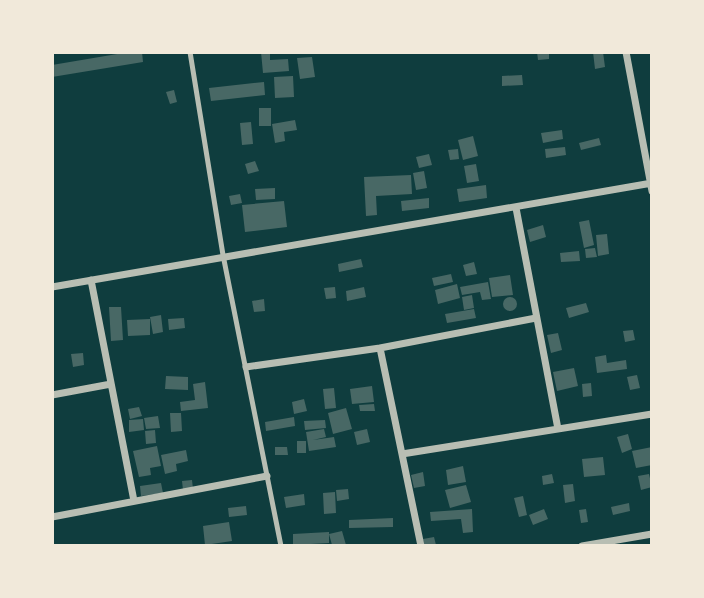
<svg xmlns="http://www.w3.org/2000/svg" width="704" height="598" font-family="'PT Sans',sans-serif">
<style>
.building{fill:#486865}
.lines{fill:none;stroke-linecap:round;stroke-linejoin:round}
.service{stroke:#b8beb3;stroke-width:5}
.minor{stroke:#b8beb3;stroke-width:7}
</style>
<rect width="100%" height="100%" fill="#0f3d3e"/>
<path class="building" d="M 129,52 L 142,52 L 143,62 L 52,77 L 52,65 Z
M 261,52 L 270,52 L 270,60 L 288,59 L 289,71 L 263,73 Z
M 537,52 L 549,52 L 549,59 L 538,60 Z
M 593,52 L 603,52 L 605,67 L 595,69 Z
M 312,57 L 315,77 L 300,79 L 297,58 Z
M 522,75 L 523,85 L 502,86 L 502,76 Z
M 293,76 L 294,97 L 275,98 L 274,77 Z
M 264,82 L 265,95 L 211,101 L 209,88 Z
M 174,90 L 177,102 L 170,104 L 166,92 Z
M 259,108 L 271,108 L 271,126 L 259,126 Z
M 295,120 L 297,130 L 284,132 L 285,141 L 275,143 L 272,124 Z
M 251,122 L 253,144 L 242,145 L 240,123 Z
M 562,130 L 563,139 L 543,143 L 541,133 Z
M 473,136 L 478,156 L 463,160 L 458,140 Z
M 599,138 L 601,145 L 581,150 L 579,143 Z
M 565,147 L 566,155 L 546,158 L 545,149 Z
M 458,149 L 459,159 L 450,160 L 448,150 Z
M 429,154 L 432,165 L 419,168 L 416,157 Z
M 255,161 L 259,171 L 248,174 L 245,164 Z
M 476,164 L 479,181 L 467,183 L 464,166 Z
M 424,171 L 427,188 L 416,190 L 413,173 Z
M 411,175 L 412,194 L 376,196 L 377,215 L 366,216 L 364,177 Z
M 486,185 L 487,198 L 459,202 L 457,189 Z
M 275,188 L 275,199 L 256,200 L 255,189 Z
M 240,194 L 242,203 L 231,205 L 229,196 Z
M 429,198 L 429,208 L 402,211 L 401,201 Z
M 284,201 L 287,227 L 245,232 L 242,205 Z
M 589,220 L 594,245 L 584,248 L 579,222 Z
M 543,225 L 546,237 L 530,242 L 527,230 Z
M 607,234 L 609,254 L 598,256 L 596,235 Z
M 595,248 L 597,257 L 586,258 L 585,249 Z
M 579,251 L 580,261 L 561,262 L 560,253 Z
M 361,259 L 363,267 L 339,272 L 338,264 Z
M 474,262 L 477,274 L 466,276 L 463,265 Z
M 451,274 L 453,282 L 434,286 L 432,278 Z
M 510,275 L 513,295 L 492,297 L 489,278 Z
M 488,282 L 491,299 L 482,300 L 480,292 L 462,295 L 460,287 Z
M 457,284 L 460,298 L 438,304 L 435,290 Z
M 335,287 L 336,298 L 326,299 L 324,288 Z
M 364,287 L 366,297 L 347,301 L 346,291 Z
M 472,295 L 474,308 L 464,310 L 462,297 Z
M503 304a7 7 0 1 1 14 0a7 7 0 1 1-14 0Z
M 264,299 L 265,311 L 254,312 L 252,301 Z
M 586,303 L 589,312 L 569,318 L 566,308 Z
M 109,307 L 121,307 L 123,340 L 111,341 Z
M 474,309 L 476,318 L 447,323 L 445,314 Z
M 161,315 L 163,332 L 153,334 L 150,317 Z
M 184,318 L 185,328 L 169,330 L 168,319 Z
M 150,319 L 150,335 L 128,336 L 127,320 Z
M 633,330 L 635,340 L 625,342 L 623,331 Z
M 558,333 L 562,350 L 551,353 L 547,335 Z
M 83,353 L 84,365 L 73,367 L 71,354 Z
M 606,355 L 607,363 L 626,360 L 627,369 L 597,373 L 595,357 Z
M 574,368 L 578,386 L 557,391 L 553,372 Z
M 637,375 L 640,388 L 630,390 L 627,377 Z
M 166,376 L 188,377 L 188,390 L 165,389 Z
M 205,382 L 208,408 L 181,411 L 180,402 L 195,400 L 193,384 Z
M 591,383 L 592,396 L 583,397 L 582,384 Z
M 372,386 L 374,402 L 352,404 L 350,389 Z
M 334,388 L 336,408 L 325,409 L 323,389 Z
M 304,399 L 307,411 L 294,414 L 292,402 Z
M 374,404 L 375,411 L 360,411 L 359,405 Z
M 139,407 L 142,416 L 130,419 L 128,409 Z
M 346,408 L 352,429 L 333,434 L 328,413 Z
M 170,413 L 181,413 L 182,431 L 171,432 Z
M 158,416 L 160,428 L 146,429 L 144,418 Z
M 294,417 L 295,426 L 266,431 L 265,422 Z
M 143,419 L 144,430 L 129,432 L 129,420 Z
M 325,420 L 326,428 L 305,430 L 304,421 Z
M 324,429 L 326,437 L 313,440 L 334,437 L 336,447 L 309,451 L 306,432 Z
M 367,429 L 370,442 L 357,445 L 354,432 Z
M 155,430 L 156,443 L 146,444 L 145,431 Z
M 628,434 L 632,449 L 622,453 L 617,437 Z
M 297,441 L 306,441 L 306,453 L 297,453 Z
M 157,446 L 161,466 L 150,468 L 151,475 L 139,477 L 133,451 Z
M 275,447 L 287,447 L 288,455 L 275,455 Z
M 652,447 L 652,465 L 636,468 L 632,451 Z
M 186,450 L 188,461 L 176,464 L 177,471 L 165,474 L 161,455 Z
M 603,457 L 605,475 L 584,477 L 582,459 Z
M 463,466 L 466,482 L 448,485 L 446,470 Z
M 423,472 L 425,486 L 414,488 L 411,475 Z
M 552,474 L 554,483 L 543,485 L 542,476 Z
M 649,474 L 652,487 L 641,490 L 638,476 Z
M 192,480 L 193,489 L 183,490 L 182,481 Z
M 161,483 L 163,493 L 141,496 L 140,486 Z
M 573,484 L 575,501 L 565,503 L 563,485 Z
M 466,485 L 471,502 L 450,508 L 445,490 Z
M 348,489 L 349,499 L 337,501 L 336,490 Z
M 335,492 L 336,513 L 324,514 L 323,493 Z
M 304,494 L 305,505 L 286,508 L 284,497 Z
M 523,496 L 527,515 L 519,517 L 514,498 Z
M 629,503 L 630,511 L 613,515 L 611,507 Z
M 246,506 L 247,515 L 229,517 L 228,508 Z
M 472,509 L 473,532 L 463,533 L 461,519 L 431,521 L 430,512 Z
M 544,509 L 548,519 L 533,525 L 529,515 Z
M 586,509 L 588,522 L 581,523 L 579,510 Z
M 393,518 L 393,527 L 349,528 L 349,520 Z
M 229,522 L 232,541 L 205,545 L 203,526 Z
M 342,531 L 346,545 L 332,545 L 329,534 Z
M 329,532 L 329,543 L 293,545 L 293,534 Z
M 434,537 L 436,545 L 424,545 L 423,539 Z"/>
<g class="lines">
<path class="service" d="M 190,52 L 223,255 L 281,546"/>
<path class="minor" d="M 626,52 L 652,191
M 516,208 L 558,429
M 91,280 L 134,501
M 52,287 L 652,183
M 380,348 L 421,546
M 246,367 L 380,348 L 536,318
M 52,395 L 111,384
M 402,454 L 652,414
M 52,517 L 267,476
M 582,546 L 652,534"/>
</g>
<rect width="704" height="598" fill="none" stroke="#f1e9da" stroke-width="108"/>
</svg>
